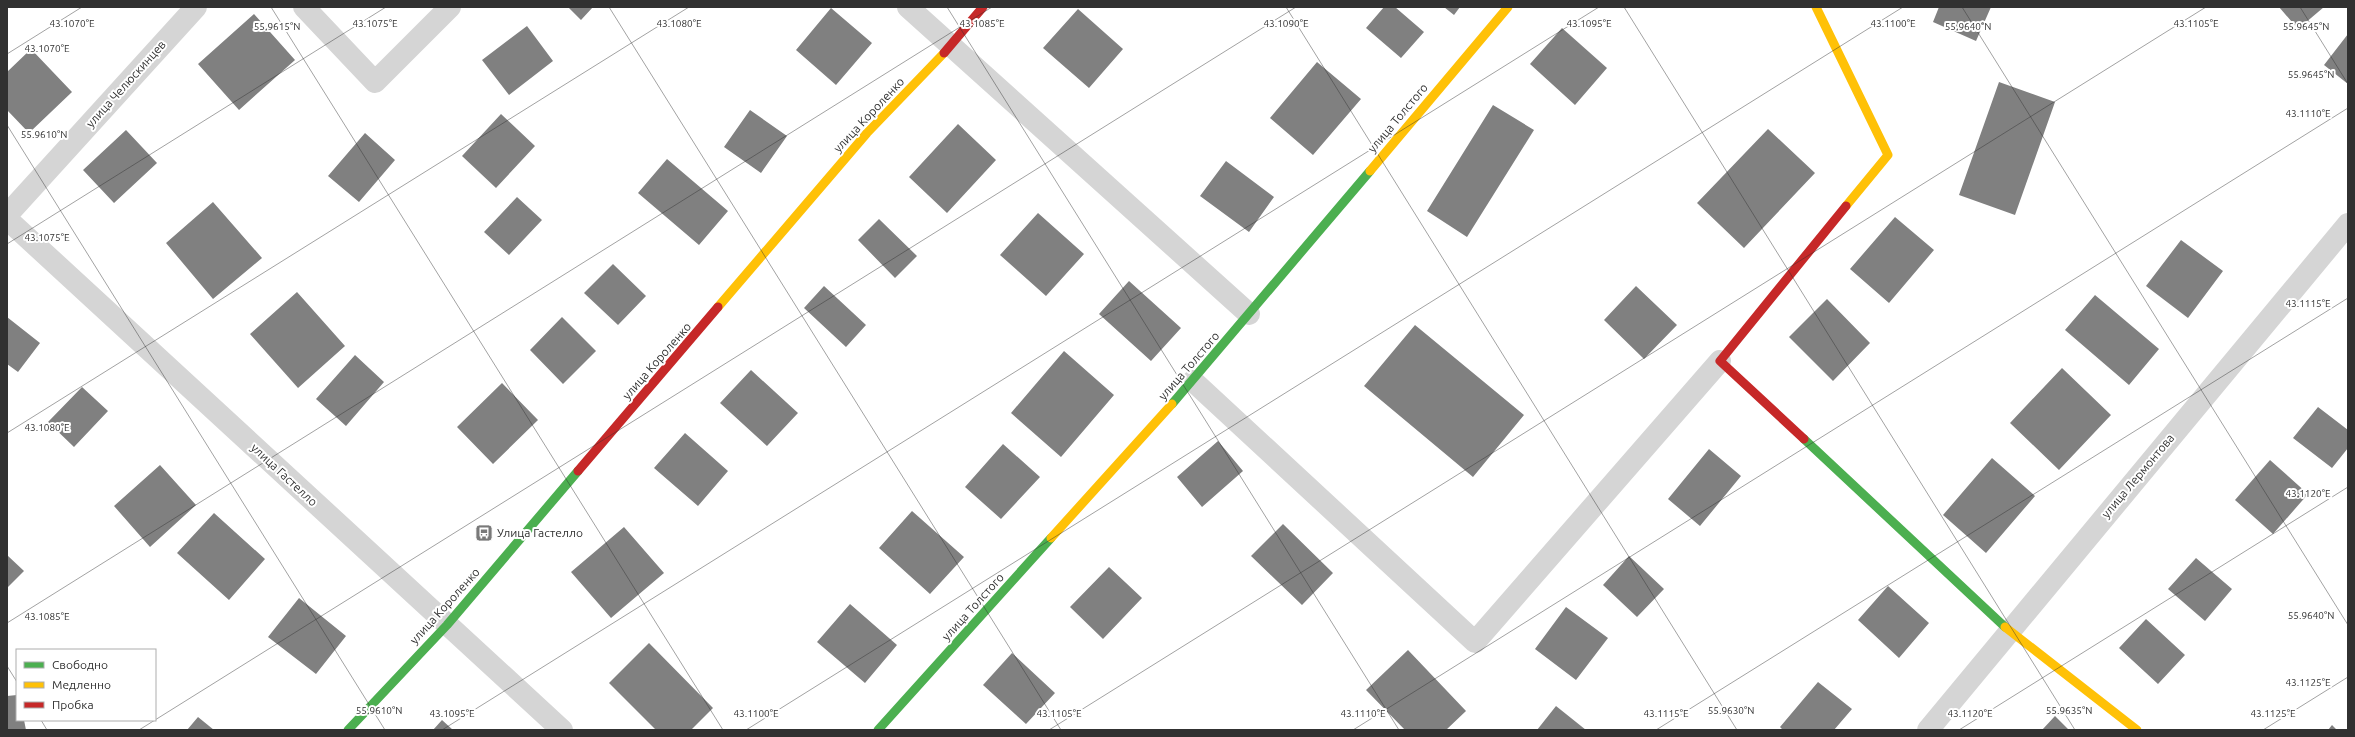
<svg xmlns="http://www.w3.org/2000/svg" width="2355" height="737" font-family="Ubuntu,sans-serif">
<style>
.building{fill:#808080}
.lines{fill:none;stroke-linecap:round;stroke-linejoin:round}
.street{stroke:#d5d5d5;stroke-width:22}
.fast{stroke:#4caf50;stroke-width:9}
.slow{stroke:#ffc107;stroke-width:9}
.jam{stroke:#c62828;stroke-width:9}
.ticks{fill:none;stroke:#313131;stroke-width:1;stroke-opacity:0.45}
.labels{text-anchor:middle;stroke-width:4;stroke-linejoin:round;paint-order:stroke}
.street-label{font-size:12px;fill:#313131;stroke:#fff}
.poi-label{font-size:12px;fill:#313131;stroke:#fff;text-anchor:start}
.ticks-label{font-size:10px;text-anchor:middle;fill:#313131;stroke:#fff;stroke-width:4;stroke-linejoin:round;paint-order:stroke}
</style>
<rect width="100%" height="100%" fill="#fff"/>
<path class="building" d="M 568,7 L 593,7 L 581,20 Z
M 1384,7 L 1395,7 L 1424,32 L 1401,58 L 1366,28 Z
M 1444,7 L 1460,7 L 1454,15 Z
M 1939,7 L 1991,7 L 1976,41 L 1933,22 Z
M 2279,7 L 2324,7 L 2298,29 Z
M 831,8 L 872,43 L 836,85 L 796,50 Z
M 1078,9 L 1123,49 L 1089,88 L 1043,48 Z
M 254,14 L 295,60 L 239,110 L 198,64 Z
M 527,26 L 553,61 L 509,95 L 482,60 Z
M 1562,28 L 1607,68 L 1575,105 L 1530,64 Z
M 2348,34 L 2348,84 L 2324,65 Z
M 31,49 L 72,92 L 29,133 L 7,110 L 7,72 Z
M 1317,62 L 1361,99 L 1313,155 L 1270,118 Z
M 1999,82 L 2055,102 L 2015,215 L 1959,195 Z
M 1493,105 L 1534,130 L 1467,237 L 1427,211 Z
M 750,110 L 787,136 L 761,173 L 724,147 Z
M 501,114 L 535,146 L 496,188 L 462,156 Z
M 958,124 L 996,160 L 947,213 L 909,177 Z
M 1768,129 L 1815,173 L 1744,248 L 1697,203 Z
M 126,130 L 157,163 L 114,203 L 83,170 Z
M 365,133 L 395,160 L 359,202 L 328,176 Z
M 667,159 L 728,211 L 699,245 L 638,193 Z
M 1226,161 L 1274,197 L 1249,232 L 1200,196 Z
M 517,197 L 542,220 L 509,255 L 484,232 Z
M 213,202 L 262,258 L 213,299 L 166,243 Z
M 1038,213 L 1084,254 L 1046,296 L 1000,255 Z
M 1895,217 L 1934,250 L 1889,303 L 1850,269 Z
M 879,219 L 917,256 L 895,278 L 858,240 Z
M 2181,240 L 2223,271 L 2188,318 L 2146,286 Z
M 613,264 L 646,296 L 618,325 L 584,293 Z
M 1129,281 L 1181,328 L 1151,361 L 1099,314 Z
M 824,286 L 866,325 L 846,347 L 804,308 Z
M 1636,286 L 1677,325 L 1644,359 L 1604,320 Z
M 297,292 L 345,346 L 298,388 L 250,334 Z
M 2095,295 L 2159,349 L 2129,385 L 2065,330 Z
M 1827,299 L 1870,343 L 1833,381 L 1789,337 Z
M 7,317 L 40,343 L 18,372 L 7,364 Z
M 562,317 L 596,351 L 563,384 L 530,350 Z
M 1415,325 L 1524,415 L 1473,477 L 1364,386 Z
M 1064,351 L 1114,395 L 1061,457 L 1011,413 Z
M 355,355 L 384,382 L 346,426 L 316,399 Z
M 2062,368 L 2111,415 L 2059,470 L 2010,423 Z
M 751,370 L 798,413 L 767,446 L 720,403 Z
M 502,383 L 538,420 L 493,464 L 457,427 Z
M 82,387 L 108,411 L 74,447 L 48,422 Z
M 2318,407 L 2348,430 L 2348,448 L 2332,468 L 2293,438 Z
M 685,433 L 728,471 L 698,506 L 654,468 Z
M 1218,441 L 1243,471 L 1202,507 L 1177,477 Z
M 1003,444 L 1040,477 L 1001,519 L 965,487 Z
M 1709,449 L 1741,476 L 1700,526 L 1668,499 Z
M 1992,458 L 2035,496 L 1986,553 L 1943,515 Z
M 2270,460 L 2308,494 L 2273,534 L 2235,500 Z
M 160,465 L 196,505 L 150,547 L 114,506 Z
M 912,511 L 964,557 L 930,594 L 879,548 Z
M 214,513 L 265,559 L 229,600 L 177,553 Z
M 1283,524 L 1333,573 L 1302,605 L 1251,556 Z
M 624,527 L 664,573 L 611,618 L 571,572 Z
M 7,555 L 24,571 L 7,588 Z
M 1629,556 L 1664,589 L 1637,617 L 1603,585 Z
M 2196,558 L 2232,589 L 2205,621 L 2168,589 Z
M 1109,567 L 1142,598 L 1103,639 L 1070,607 Z
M 1888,586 L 1929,623 L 1899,658 L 1858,620 Z
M 299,598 L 346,636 L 316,674 L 268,637 Z
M 850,604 L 897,645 L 865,683 L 817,642 Z
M 1566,607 L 1608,638 L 1576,680 L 1535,649 Z
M 2146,619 L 2185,655 L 2158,684 L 2119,648 Z
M 649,643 L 713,708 L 691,730 L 656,730 L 609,683 Z
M 1408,650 L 1466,711 L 1446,730 L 1405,730 L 1366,690 Z
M 1012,653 L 1055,693 L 1026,724 L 983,685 Z
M 1818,682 L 1852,709 L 1834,730 L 1783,730 L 1780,727 Z
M 17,695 L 17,720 L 24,720 L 26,730 L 7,730 L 7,696 Z
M 1556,706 L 1586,730 L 1537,730 Z
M 2055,716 L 2069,730 L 2042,730 Z
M 198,717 L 214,730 L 187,730 Z
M 442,720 L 453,730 L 433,730 Z
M 2332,725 L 2337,730 L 2328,730 Z"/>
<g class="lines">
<path class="street" d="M 304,7 L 375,82 L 450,7
M 908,7 L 1249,314
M 7,215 L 196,7
M 7,219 L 562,730
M 1193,381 L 1475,642 L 1720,361
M 1928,730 L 2348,224"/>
<path class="fast" d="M 1172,404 L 1370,171
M 1804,439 L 2005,627
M 348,730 L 447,625 L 578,471
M 878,730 L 1051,538"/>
<path class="slow" d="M 1816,7 L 1888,155 L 1846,206
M 1370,171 L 1508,7
M 718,307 L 867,133 L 944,53
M 1051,538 L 1172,404
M 2005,627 L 2137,730"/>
<path class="jam" d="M 944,53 L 983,7
M 1804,439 L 1720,361 L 1846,206
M 578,471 L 718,307"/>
</g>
<path class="ticks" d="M 271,7 L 723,730M 609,7 L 1061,730M 947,7 L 1399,730M 1286,7 L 1737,730M 1624,7 L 2075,730M 1962,7 L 2348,625M 2300,7 L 2348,84M 7,54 L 82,7M 7,125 L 385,730M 7,244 L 386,7M 7,433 L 689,7M 7,623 L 992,7M 7,666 L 17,682M 41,720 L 47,730M 155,720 L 1296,7M 139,730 L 155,720M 442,730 L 1599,7M 746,730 L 1903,7M 1049,730 L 2206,7M 1353,730 L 2348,108M 1656,730 L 2348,298M 1959,730 L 2348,487M 2263,730 L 2348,677"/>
<defs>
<g id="bus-square" transform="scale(0.9)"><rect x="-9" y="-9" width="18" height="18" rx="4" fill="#797979" stroke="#fff"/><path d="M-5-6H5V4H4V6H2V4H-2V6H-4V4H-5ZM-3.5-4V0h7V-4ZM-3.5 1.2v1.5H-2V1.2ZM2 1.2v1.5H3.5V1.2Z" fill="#fff"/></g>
</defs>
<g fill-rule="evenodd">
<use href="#bus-square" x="484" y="533"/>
</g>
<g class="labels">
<g class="street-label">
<text transform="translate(126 84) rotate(-48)" y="4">улица Челюскинцев</text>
<text transform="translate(869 115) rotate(-47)" y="4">улица Короленко</text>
<text transform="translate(1398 118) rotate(-50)" y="4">улица Толстого</text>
<text transform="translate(657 361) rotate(-49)" y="4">улица Короленко</text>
<text transform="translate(1189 366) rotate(-49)" y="4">улица Толстого</text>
<text transform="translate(284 475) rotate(43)" y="4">улица Гастелло</text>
<text transform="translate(2138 476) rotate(-50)" y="4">улица Лермонтова</text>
<text transform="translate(445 606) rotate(-48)" y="4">улица Короленко</text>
<text transform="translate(973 607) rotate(-48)" y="4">улица Толстого</text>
</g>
<g class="poi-label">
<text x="497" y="537">Улица Гастелло</text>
</g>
</g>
<g class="ticks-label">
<text x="72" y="27">43.1070°E</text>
<text x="375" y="27">43.1075°E</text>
<text x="679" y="27">43.1080°E</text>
<text x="1286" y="27">43.1090°E</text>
<text x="1589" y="27">43.1095°E</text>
<text x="1893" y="27">43.1100°E</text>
<text x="2196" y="27">43.1105°E</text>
<text x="982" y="27">43.1085°E</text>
<text x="277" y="30">55.9615°N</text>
<text x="1968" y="30">55.9640°N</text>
<text x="2306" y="30">55.9645°N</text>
<text x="47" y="52">43.1070°E</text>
<text x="2311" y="78">55.9645°N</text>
<text x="2308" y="117">43.1110°E</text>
<text x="44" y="138">55.9610°N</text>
<text x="47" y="241">43.1075°E</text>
<text x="2308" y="307">43.1115°E</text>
<text x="47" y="431">43.1080°E</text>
<text x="2308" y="497">43.1120°E</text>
<text x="2311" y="619">55.9640°N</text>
<text x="47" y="620">43.1085°E</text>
<text x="2308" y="686">43.1125°E</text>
<text x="379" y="714">55.9610°N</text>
<text x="1731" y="714">55.9630°N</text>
<text x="2069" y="714">55.9635°N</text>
<text x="452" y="717">43.1095°E</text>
<text x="756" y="717">43.1100°E</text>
<text x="1059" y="717">43.1105°E</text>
<text x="1363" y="717">43.1110°E</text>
<text x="1666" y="717">43.1115°E</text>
<text x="1970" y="717">43.1120°E</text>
<text x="2273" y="717">43.1125°E</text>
</g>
<rect width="2355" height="737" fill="none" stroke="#313131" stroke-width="16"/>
<rect x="16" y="649" width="140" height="72" fill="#ffffff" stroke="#adadad"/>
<rect x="24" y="662" width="20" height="6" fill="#4caf50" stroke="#adadad"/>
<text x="52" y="669" font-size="12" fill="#313131">Свободно</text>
<rect x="24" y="682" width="20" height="6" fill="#ffc107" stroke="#adadad"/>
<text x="52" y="689" font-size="12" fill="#313131">Медленно</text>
<rect x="24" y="702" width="20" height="6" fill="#c62828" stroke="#adadad"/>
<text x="52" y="709" font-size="12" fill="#313131">Пробка</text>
</svg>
